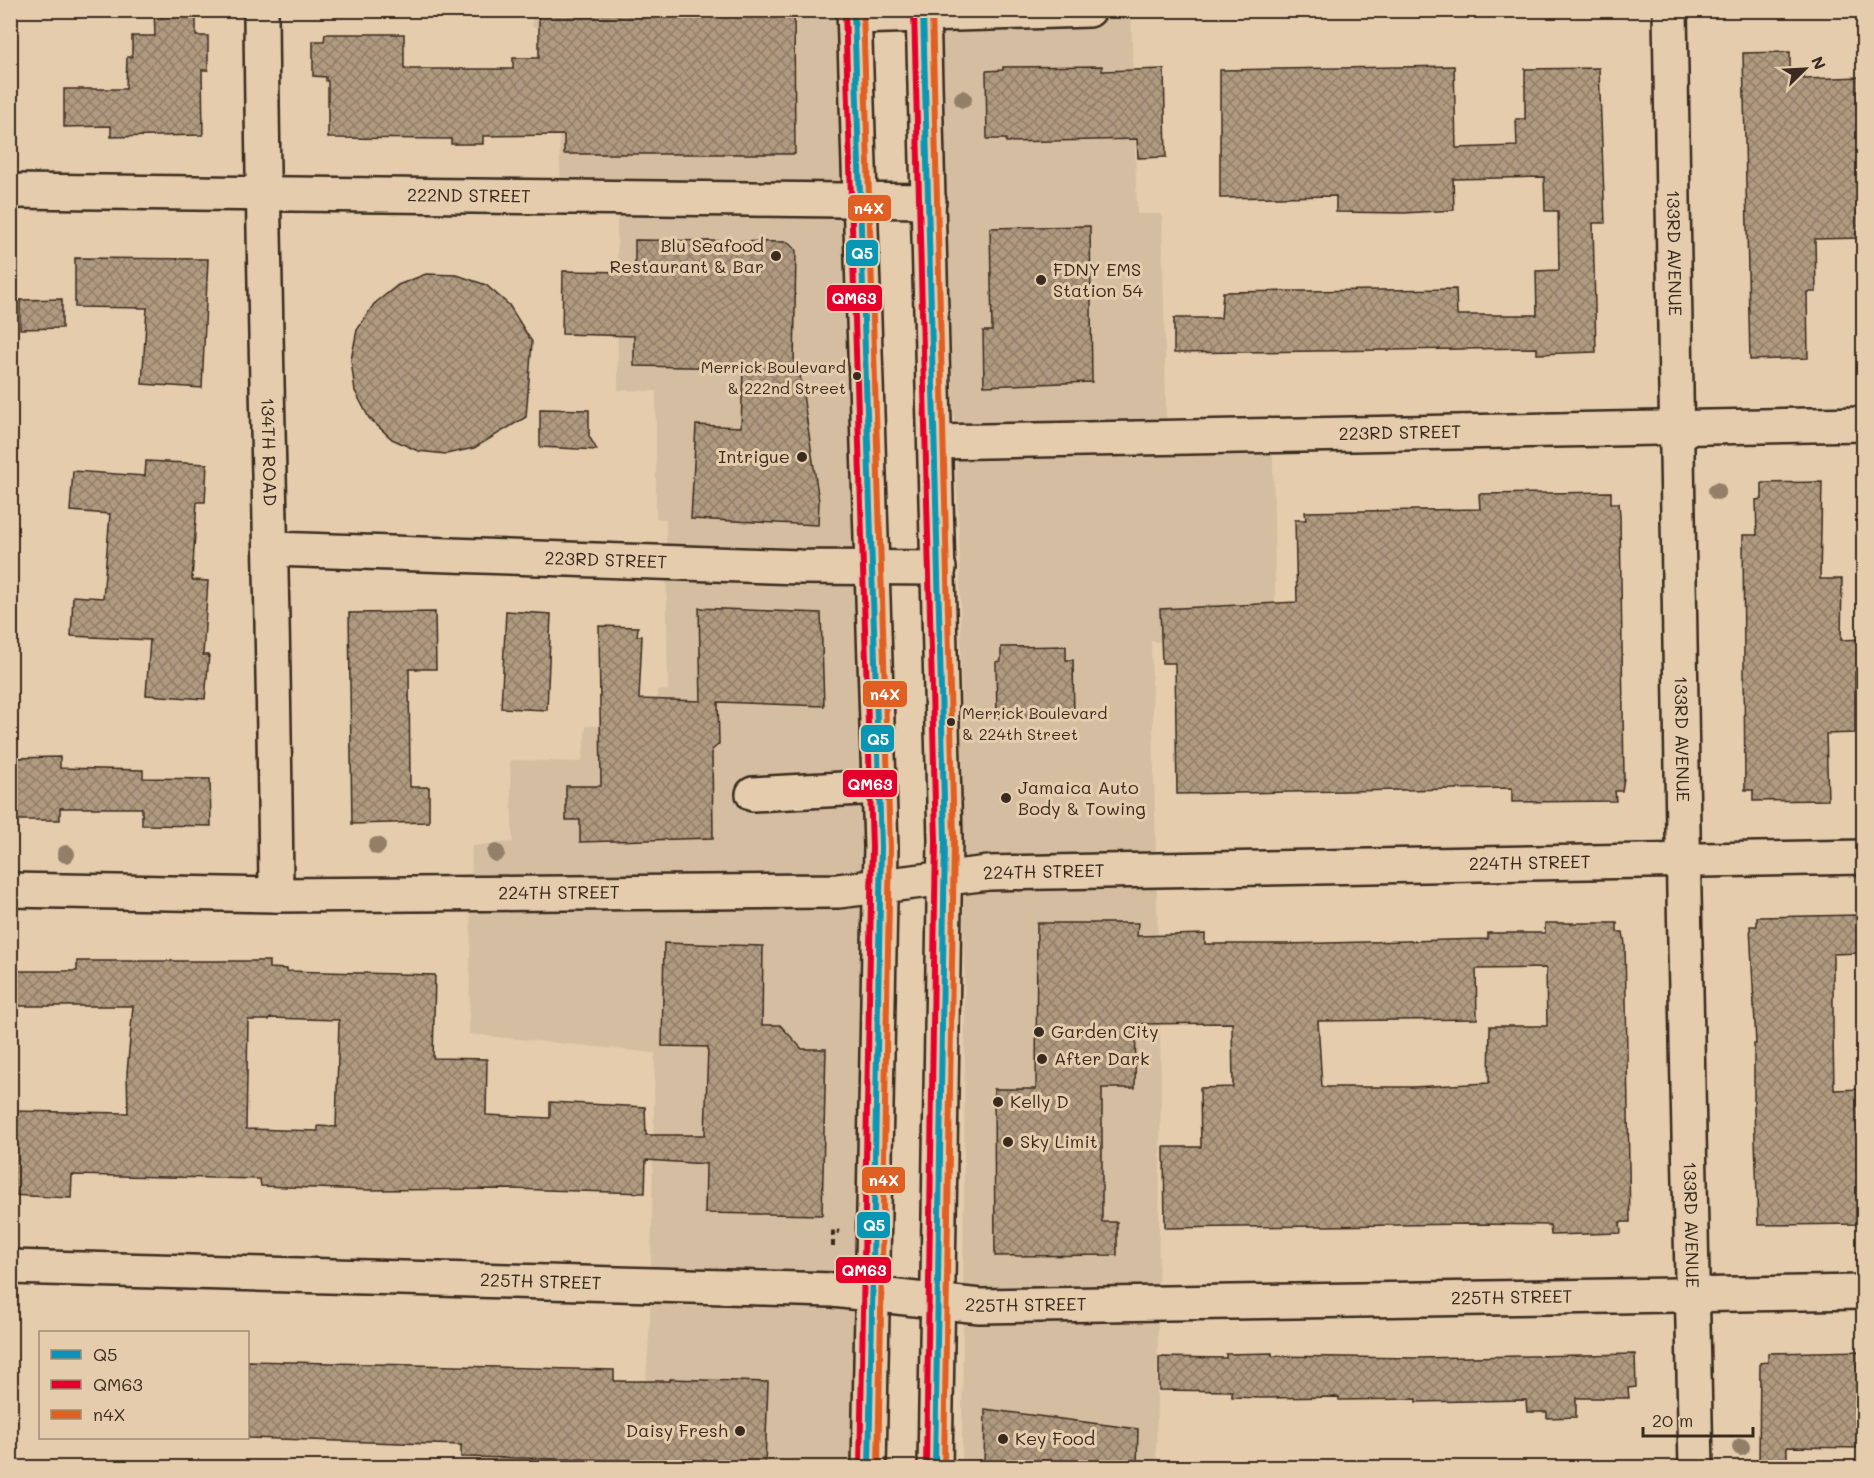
<svg xmlns="http://www.w3.org/2000/svg" width="1874" height="1478" font-family="Mali,sans-serif">
<style>
.built{fill:#d4bda0}
.building{fill:url(#building-cross-hatch);stroke:#3b2a1e;stroke-width:1.5;fill-rule:evenodd}
.lines{fill:none;stroke-linecap:round;stroke-linejoin:round}
.minor-casing{stroke:#3b2a1e;stroke-width:38}
.major-casing{stroke:#3b2a1e;stroke-width:38}
.path{stroke:#3b2a1e;stroke-width:4;stroke-dasharray:6 4.5;stroke-linecap:butt}
.minor{stroke:#e4ccad;stroke-width:33}
.major{stroke:#e4ccad;stroke-width:33}
.bus-1-casing{stroke:#e4ccad;stroke-width:10}
.bus-2-casing{stroke:#e4ccad;stroke-width:10}
.bus-3-casing{stroke:#e4ccad;stroke-width:10}
.bus-1{stroke:#0996b4;stroke-width:6}
.bus-2{stroke:#e4002b;stroke-width:6}
.bus-3{stroke:#e05f22;stroke-width:6}
.tree{fill:#937e68}
.poi-dot{fill:#3b2a1e;stroke:#e4ccad;stroke-width:2}
.labels{text-anchor:middle;stroke-width:6;stroke-linejoin:round;paint-order:stroke}
.bus-label{font-size:16px;fill:#3b2a1e;stroke:#e4ccad;text-anchor:end}
.street-label{font-size:18px;fill:#3b2a1e;stroke:#e4ccad}
.poi-label{font-size:18px;fill:#3b2a1e;stroke:#e4ccad;text-anchor:start}
.line-badge{stroke:#e4ccad;stroke-width:2}
.badge-label{font-size:16px;text-anchor:middle;font-weight:bold;fill:#fff}
</style>
<defs>
<pattern id="building-cross-hatch" width="8" height="8" patternUnits="userSpaceOnUse" patternTransform="scale(1.5)"><rect width="8" height="8" fill="#b09a80"/><path d="M0 0l8 8M0 8l8-8" fill="none" stroke="#907e68"/></pattern>
</defs>
<rect width="100%" height="100%" fill="#e4ccad"/>
<filter id="ink" filterUnits="userSpaceOnUse"><feTurbulence type="fractalNoise" baseFrequency=".0167" numOctaves="2"/><feDisplacementMap in="SourceGraphic" scale="12" xChannelSelector="R" yChannelSelector="G"/><feConvolveMatrix kernelMatrix="1 2 1 2 8 2 1 2 1" color-interpolation-filters="sRGB"/></filter>
<g filter="url(#ink)">
<path class="built" d="M 532,11 L 843,11 L 862,473 L 863,1142 L 859,1467 L 640,1467 L 650,1322 L 655,1053 L 469,1034 L 472,846 L 513,842 L 510,760 L 582,762 L 586,726 L 656,726 L 657,690 L 668,691 L 666,519 L 656,518 L 656,391 L 618,390 L 617,214 L 561,216 L 557,27 L 532,27 Z
M 938,11 L 1131,11 L 1137,214 L 1162,214 L 1167,456 L 1273,455 L 1276,651 L 1151,641 L 1161,1080 L 1156,1467 L 962,1467 L 965,1029 L 960,565 Z"/>
<path class="building" d="M 154,10 L 196,10 L 196,36 L 208,36 L 208,70 L 202,70 L 203,135 L 111,137 L 111,126 L 64,127 L 64,89 L 126,89 L 127,57 L 132,57 L 132,36 L 155,36 Z
M 539,10 L 794,10 L 795,154 L 564,154 L 564,135 L 483,136 L 483,144 L 451,144 L 451,139 L 328,138 L 328,81 L 326,81 L 326,77 L 313,76 L 313,41 L 324,41 L 325,34 L 404,34 L 404,69 L 513,69 L 513,58 L 539,58 Z
M 1790,52 L 1790,69 L 1804,68 L 1804,79 L 1863,77 L 1863,238 L 1815,239 L 1816,292 L 1807,292 L 1808,358 L 1750,360 L 1743,53 Z
M 1102,66 L 1102,71 L 1164,69 L 1166,157 L 1138,158 L 1137,139 L 1006,142 L 1006,139 L 987,139 L 986,71 L 1003,70 L 1003,67 Z
M 1454,66 L 1456,148 L 1517,146 L 1516,119 L 1525,119 L 1525,69 L 1599,68 L 1605,223 L 1593,223 L 1596,352 L 1537,354 L 1537,348 L 1174,353 L 1174,318 L 1221,318 L 1223,292 L 1456,289 L 1457,315 L 1537,315 L 1536,271 L 1559,270 L 1558,211 L 1545,211 L 1544,177 L 1453,179 L 1454,210 L 1404,213 L 1336,212 L 1336,196 L 1220,198 L 1220,70 Z
M 1090,226 L 1092,382 L 984,386 L 983,331 L 992,331 L 990,228 Z
M 635,240 L 787,242 L 796,250 L 794,368 L 799,368 L 819,501 L 818,525 L 691,519 L 696,425 L 741,427 L 743,368 L 634,366 L 634,336 L 562,334 L 563,271 L 635,272 Z
M 75,258 L 208,259 L 202,388 L 142,384 L 147,308 L 75,307 Z
M 426,274 L 457,275 L 486,285 L 509,305 L 532,342 L 526,417 L 474,448 L 446,454 L 418,451 L 392,439 L 369,418 L 355,391 L 351,360 L 357,330 L 374,304 L 398,285 Z
M 62,299 L 62,328 L 20,329 L 20,300 Z
M 540,409 L 589,410 L 589,436 L 597,450 L 540,447 Z
M 146,461 L 207,464 L 205,502 L 197,502 L 192,580 L 208,581 L 203,655 L 209,655 L 205,699 L 146,695 L 150,640 L 71,636 L 73,596 L 103,598 L 110,514 L 70,511 L 73,471 L 145,476 Z
M 1822,482 L 1820,579 L 1842,579 L 1841,640 L 1863,639 L 1863,671 L 1855,672 L 1855,733 L 1826,734 L 1828,800 L 1753,801 L 1753,790 L 1745,790 L 1743,535 L 1757,535 L 1756,500 L 1762,499 L 1762,483 Z
M 1611,492 L 1611,503 L 1619,503 L 1620,517 L 1624,778 L 1622,791 L 1615,791 L 1616,801 L 1512,802 L 1512,788 L 1177,794 L 1175,663 L 1162,663 L 1160,609 L 1297,602 L 1295,520 L 1306,520 L 1305,512 L 1480,509 L 1479,494 Z
M 699,608 L 821,613 L 824,706 L 718,702 L 719,744 L 712,750 L 713,838 L 580,842 L 580,820 L 566,820 L 566,786 L 601,786 L 599,626 L 638,627 L 637,636 L 642,636 L 639,699 L 701,701 Z
M 506,611 L 551,614 L 547,710 L 501,708 Z
M 435,612 L 436,669 L 409,669 L 410,787 L 429,787 L 429,822 L 352,824 L 349,613 Z
M 1066,646 L 1066,660 L 1073,660 L 1074,717 L 997,718 L 996,662 L 1001,661 L 1001,647 Z
M 60,757 L 60,768 L 143,770 L 143,778 L 210,779 L 211,826 L 142,825 L 142,808 L 60,808 L 60,820 L 10,820 L 10,758 Z
M 1859,915 L 1860,953 L 1833,954 L 1833,1036 L 1834,1090 L 1863,1089 L 1863,1224 L 1758,1225 L 1754,1110 L 1754,1044 L 1756,1044 L 1750,926 L 1757,926 L 1757,917 Z
M 1037,923 L 1138,923 L 1137,936 L 1205,934 L 1205,944 L 1286,944 L 1488,939 L 1488,933 L 1545,933 L 1545,923 L 1617,923 L 1617,932 L 1623,932 L 1625,944 L 1630,1222 L 1620,1222 L 1621,1233 L 1551,1235 L 1550,1225 L 1471,1224 L 1165,1228 L 1164,1147 L 1201,1147 L 1200,1088 L 1233,1087 L 1232,1023 L 1136,1024 L 1135,1088 L 1102,1088 L 1102,1222 L 1117,1222 L 1117,1255 L 995,1256 L 994,1089 L 1036,1089 ZM 1546,968 L 1547,1026 L 1490,1026 L 1489,1083 L 1412,1087 L 1322,1087 L 1318,1021 L 1477,1019 L 1476,969 Z
M 664,943 L 763,946 L 762,1025 L 780,1025 L 802,1049 L 826,1049 L 822,1215 L 705,1213 L 706,1164 L 646,1160 L 645,1193 L 511,1189 L 368,1190 L 261,1186 L 260,1179 L 72,1175 L 71,1198 L 10,1195 L 10,1111 L 128,1113 L 127,1073 L 133,1006 L 10,1006 L 10,971 L 77,971 L 77,961 L 269,961 L 269,968 L 287,969 L 287,971 L 435,975 L 433,1058 L 487,1059 L 486,1115 L 550,1118 L 550,1102 L 645,1107 L 646,1135 L 705,1135 L 708,1047 L 662,1046 ZM 270,1018 L 339,1020 L 336,1127 L 318,1126 L 318,1131 L 246,1129 L 248,1020 L 269,1020 Z
M 1863,1351 L 1863,1448 L 1787,1447 L 1787,1467 L 1759,1467 L 1760,1363 L 1768,1362 L 1768,1353 Z
M 1272,1353 L 1272,1356 L 1416,1358 L 1635,1354 L 1636,1387 L 1628,1388 L 1629,1398 L 1576,1398 L 1576,1417 L 1547,1418 L 1547,1412 L 1527,1412 L 1526,1400 L 1416,1402 L 1416,1399 L 1339,1400 L 1339,1397 L 1261,1398 L 1232,1397 L 1232,1391 L 1159,1390 L 1159,1357 L 1226,1358 L 1226,1354 Z
M 248,1361 L 614,1370 L 614,1381 L 670,1381 L 670,1379 L 768,1382 L 765,1467 L 668,1467 L 668,1461 L 461,1457 L 461,1445 L 248,1438 Z
M 985,1409 L 1138,1429 L 1137,1467 L 984,1467 Z"/>
<g class="lines">
<g class="minor-casing">
<g id="minor">
<path id="s1" d="M 261,10 C 263,305 274,600 276,895"/>
<path id="s2" d="M 1670,10 L 1684,895 L 1696,1468"/>
<path d="M 855,17 L 1089,10"/>
<path id="s3" d="M 10,191 L 929,201"/>
<path id="s4" d="M 935,442 L 1864,424"/>
<path id="s5" d="M 273,549 L 800,567 L 939,568"/>
<path d="M 753,794 L 879,787"/>
<path id="s6" d="M 10,890 L 276,895 L 838,891 L 989,873 L 1864,857"/>
<path id="s7" d="M 10,1267 L 833,1290 L 980,1306 L 1864,1292"/>
</g>
</g>
<g class="major-casing">
<path id="major" d="M 854,10 L 881,847 L 869,1468
M 923,10 L 945,840 L 935,1468"/>
</g>
<path class="path" d="M 833,1247 L 833,1230 L 839,1232"/>
<use href="#minor" class="minor"/>
<use href="#major" class="major"/>
<g class="bus-1-casing">
<path id="bus-1" d="M 854,10 L 881,847 L 869,1468
M 923,10 L 945,840 L 935,1468"/>
</g>
<g class="bus-2-casing">
<path id="bus-2" d="M 845,10 L 872,847 L 860,1468
M 914,10 L 936,840 L 926,1468"/>
</g>
<g class="bus-3-casing">
<path id="bus-3" d="M 863,10 L 890,847 L 878,1468
M 932,10 L 954,840 L 944,1468"/>
</g>
<use href="#bus-1" class="bus-1"/>
<use href="#bus-2" class="bus-2"/>
<use href="#bus-3" class="bus-3"/>
</g>
<g class="tree">
<circle cx="963" cy="99" r="9"/>
<circle cx="1717" cy="491" r="9"/>
<circle cx="377" cy="846" r="9"/>
<circle cx="496" cy="853" r="9"/>
<circle cx="66" cy="854" r="9"/>
<circle cx="1741" cy="1447" r="9"/>
</g>
</g>
<g class="poi-dot">
<circle cx="776" cy="256" r="6"/>
<circle cx="1041" cy="280" r="6"/>
<circle cx="857" cy="376" r="5"/>
<circle cx="802" cy="457" r="6"/>
<circle cx="951" cy="722" r="5"/>
<circle cx="1006" cy="798" r="6"/>
<circle cx="1039" cy="1032" r="6"/>
<circle cx="1042" cy="1059" r="6"/>
<circle cx="998" cy="1102" r="6"/>
<circle cx="1008" cy="1142" r="6"/>
<circle cx="740" cy="1431" r="6"/>
<circle cx="1003" cy="1439" r="6"/>
</g>
<g class="labels">
<g class="bus-label">
<text x="846" y="373">Merrick Boulevard<tspan x="846" dy="21">&amp; 222nd Street</tspan></text>
<text x="962" y="719" text-anchor="start">Merrick Boulevard<tspan x="962" dy="21">&amp; 224th Street</tspan></text>
</g>
<g class="street-label">
<text dy="6" stroke="none"><textPath href="#s3" startOffset="459">222ND STREET</textPath></text>
<text dy="6" stroke="none"><textPath href="#s2" startOffset="243">133RD AVENUE</textPath></text>
<text dy="6" stroke="none"><textPath href="#s4" startOffset="465">223RD STREET</textPath></text>
<text dy="6" stroke="none"><textPath href="#s1" startOffset="442">134TH ROAD</textPath></text>
<text dy="6" stroke="none"><textPath href="#s5" startOffset="333">223RD STREET</textPath></text>
<text dy="6" stroke="none"><textPath href="#s2" startOffset="729">133RD AVENUE</textPath></text>
<text dy="6" stroke="none"><textPath href="#s6" startOffset="1521">224TH STREET</textPath></text>
<text dy="6" stroke="none"><textPath href="#s6" startOffset="1035">224TH STREET</textPath></text>
<text dy="6" stroke="none"><textPath href="#s6" startOffset="549">224TH STREET</textPath></text>
<text dy="6" stroke="none"><textPath href="#s2" startOffset="1215">133RD AVENUE</textPath></text>
<text dy="6" stroke="none"><textPath href="#s7" startOffset="531">225TH STREET</textPath></text>
<text dy="6" stroke="none"><textPath href="#s7" startOffset="1503">225TH STREET</textPath></text>
<text dy="6" stroke="none"><textPath href="#s7" startOffset="1017">225TH STREET</textPath></text>
</g>
<g class="poi-label">
<text x="764" y="252" text-anchor="end">Blu Seafood<tspan x="764" dy="21">Restaurant &amp; Bar</tspan></text>
<text x="1053" y="276">FDNY EMS<tspan x="1053" dy="21">Station 54</tspan></text>
<text x="790" y="463" text-anchor="end">Intrigue</text>
<text x="1018" y="794">Jamaica Auto<tspan x="1018" dy="21">Body &amp; Towing</tspan></text>
<text x="1051" y="1038">Garden City</text>
<text x="1054" y="1065">After Dark</text>
<text x="1010" y="1108">Kelly D</text>
<text x="1020" y="1148">Sky Limit</text>
<text x="728" y="1437" text-anchor="end">Daisy Fresh</text>
<text x="1015" y="1445">Key Food</text>
</g>
</g>
<g class="line-badge">
<rect x="847" y="194" width="45" height="28" rx="6" fill="#e05f22"/>
<rect x="845" y="239" width="34" height="28" rx="6" fill="#0996b4"/>
<rect x="826" y="284" width="57" height="28" rx="6" fill="#e4002b"/>
<rect x="862" y="680" width="46" height="28" rx="6" fill="#e05f22"/>
<rect x="860" y="724" width="35" height="29" rx="6" fill="#0996b4"/>
<rect x="842" y="769" width="56" height="29" rx="6" fill="#e4002b"/>
<rect x="861" y="1166" width="45" height="28" rx="6" fill="#e05f22"/>
<rect x="856" y="1211" width="35" height="28" rx="6" fill="#0996b4"/>
<rect x="835" y="1256" width="57" height="28" rx="6" fill="#e4002b"/>
</g>
<g class="badge-label">
<text x="869" y="214">n4X</text>
<text x="862" y="259">Q5</text>
<text x="854" y="304">QM63</text>
<text x="885" y="700">n4X</text>
<text x="878" y="745">Q5</text>
<text x="870" y="790">QM63</text>
<text x="884" y="1186">n4X</text>
<text x="874" y="1231">Q5</text>
<text x="864" y="1276">QM63</text>
</g>
<rect width="1874" height="1478" fill="none" stroke="#e4ccad" stroke-width="36"/>
<rect x="18" y="18" width="1838" height="1442" fill="none" stroke="#3b2a1e" stroke-width="2" filter="url(#ink)"/>
<rect x="39" y="1331" width="210" height="108" fill="#e4ccad" stroke="#a08b74" stroke-width="1.5"/>
<rect x="51" y="1350" width="30" height="9" fill="#0996b4" stroke="#a08b74" stroke-width="1.5"/>
<text x="93" y="1361" font-size="18" fill="#3b2a1e">Q5</text>
<rect x="51" y="1380" width="30" height="9" fill="#e4002b" stroke="#a08b74" stroke-width="1.5"/>
<text x="93" y="1391" font-size="18" fill="#3b2a1e">QM63</text>
<rect x="51" y="1410" width="30" height="9" fill="#e05f22" stroke="#a08b74" stroke-width="1.5"/>
<text x="93" y="1421" font-size="18" fill="#3b2a1e">n4X</text>
<g transform="translate(1805 69) rotate(66)" stroke="#e4ccad" stroke-width="4.5" paint-order="stroke">
<path d="M0-4.5L10 22L0 15L-10 22Z" fill="#3b2a1e"/>
<text y="-9" font-size="16" font-weight="bold" text-anchor="middle" fill="#3b2a1e">N</text>
</g>
<path d="M1643 1427v9h110v-9" fill="none" stroke="#3b2a1e" stroke-width="3"/>
<text x="1652" y="1427" font-size="18" fill="#3b2a1e" stroke="#e4ccad" stroke-width="4.5" paint-order="stroke">20 m</text>
</svg>
